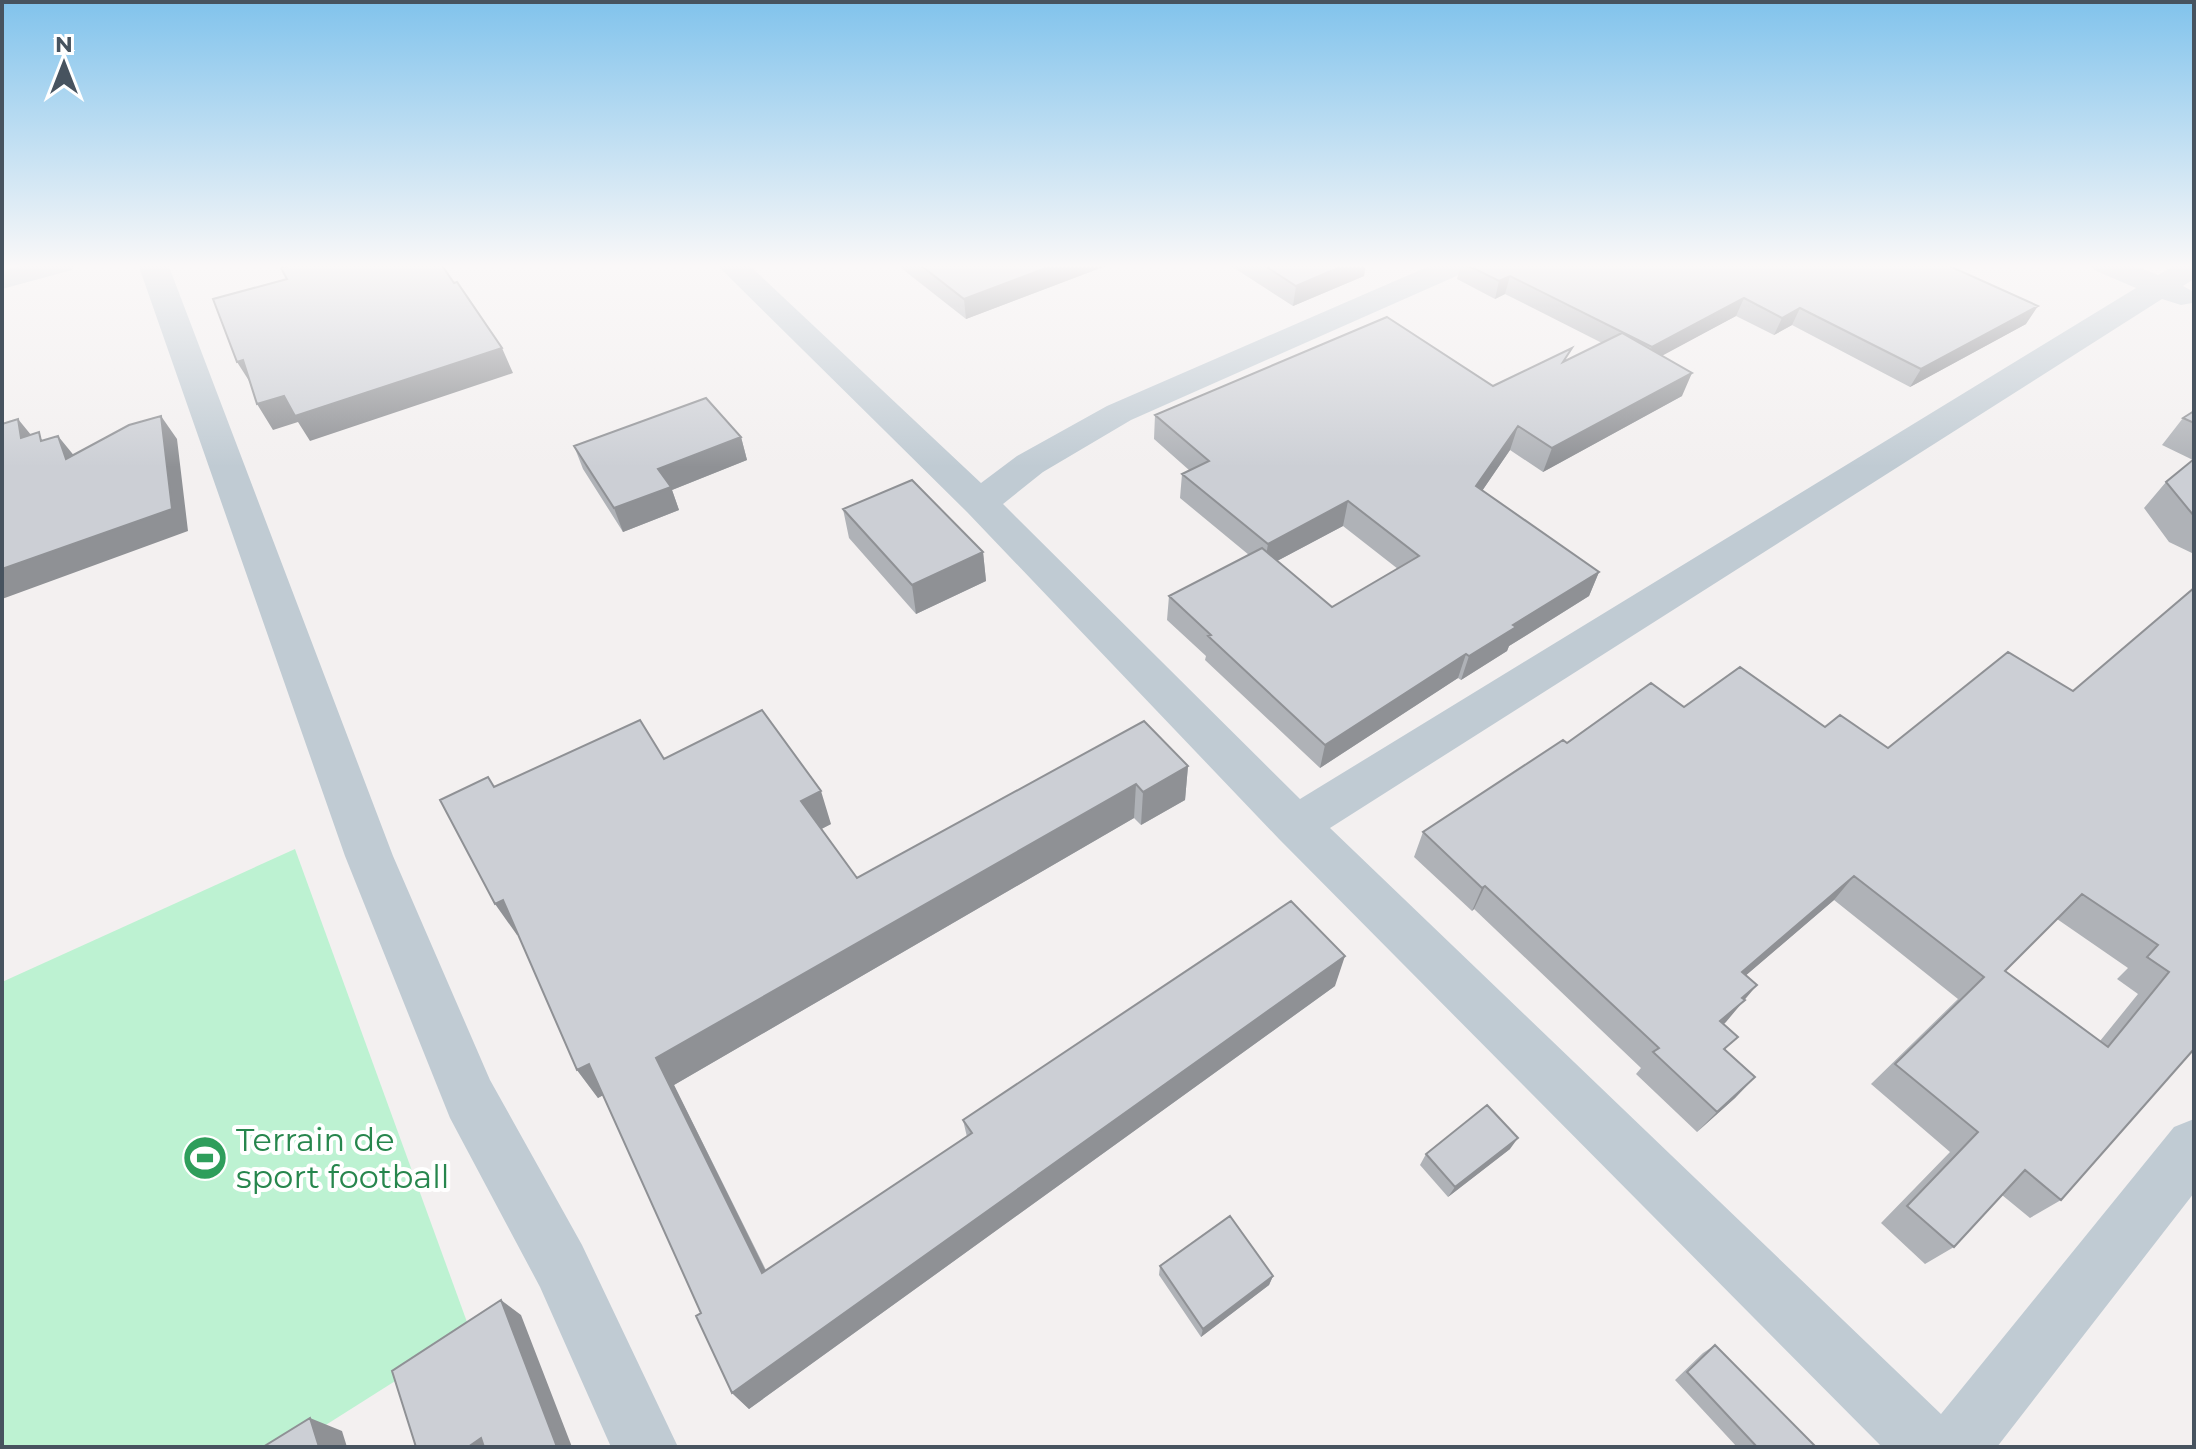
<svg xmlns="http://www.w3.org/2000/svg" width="2196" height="1449" font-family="Montserrat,sans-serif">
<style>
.green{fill:#bdf2d2}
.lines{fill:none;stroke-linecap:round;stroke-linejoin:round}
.minor{fill:#c0cbd3;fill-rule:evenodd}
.wall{fill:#afb2b7;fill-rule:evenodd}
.shaded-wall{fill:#8f9195}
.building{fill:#cccfd5;stroke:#8f9195;stroke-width:2;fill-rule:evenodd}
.labels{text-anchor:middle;stroke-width:8;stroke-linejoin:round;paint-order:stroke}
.near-leisure-label{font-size:32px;fill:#27864d;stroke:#fff;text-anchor:start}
</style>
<rect width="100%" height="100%" fill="#f3f0f0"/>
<path class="green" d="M 295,849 L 471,1333 L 291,1447 L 2,1447 L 2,982 Z"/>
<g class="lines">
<path class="minor" d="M 28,264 L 76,264 L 72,270 L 2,289 L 2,271 Z
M 138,264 L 168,264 L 393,856 L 490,1080 L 582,1245 L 678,1447 L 611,1447 L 540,1287 L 450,1118 L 345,856 Z
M 716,264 L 748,264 L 981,483 L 1017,456 L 1107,406 L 1434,264 L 1474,264 L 1470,270 L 1131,420 L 1043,472 L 1003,504 L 1300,799 L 2136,288 L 2094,270 L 2090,264 L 2130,264 L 2158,275 L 2177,264 L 2194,264 L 2194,279 L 2183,286 L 2194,292 L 2192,303 L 2181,305 L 2162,299 L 1330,828 L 1941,1414 L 2174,1127 L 2194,1119 L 2194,1193 L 1997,1447 L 1882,1447 L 1279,839 L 967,512 Z"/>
</g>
<path class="wall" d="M 896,264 L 1111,264 L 966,319 Z
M 1228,264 L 1366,264 L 1364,276 L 1293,306 Z
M 1461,264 L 1945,264 L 2026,324 L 1910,387 L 1792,325 L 1774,335 L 1736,316 L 1662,355 L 1682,396 L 1543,472 L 1510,450 L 1482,491 L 1599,572 L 1589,596 L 1509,646 L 1507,651 L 1461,680 L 1458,678 L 1320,768 L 1205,660 L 1206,656 L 1167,620 L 1169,596 L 1249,555 L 1180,498 L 1182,474 L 1189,470 L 1154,439 L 1155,415 L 1493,386 L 1569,359 L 1602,343 L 1505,294 L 1495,299 L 1457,279 ZM 1343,526 L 1398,569 L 1332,607 L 1277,561 Z
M 2194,411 L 2194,554 L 2169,542 L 2144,508 L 2166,482 L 2193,460 L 2162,445 L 2183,418 Z
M 741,437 L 747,460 L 672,490 L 679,510 L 623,532 L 583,469 L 574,446 Z
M 843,509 L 983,552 L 986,581 L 916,614 L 849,538 Z
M 2194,588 L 2194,1049 L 2061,1200 L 2030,1218 L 2002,1195 L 1954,1247 L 1925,1264 L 1881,1223 L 1950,1152 L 1871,1084 L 1958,999 L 1834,900 L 1746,975 L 1744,999 L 1724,1024 L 1726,1051 L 1755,1077 L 1735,1098 L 1697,1132 L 1636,1074 L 1641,1068 L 1474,909 L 1472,911 L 1414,857 L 1423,832 L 1567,743 L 1684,707 L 1825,727 L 1888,748 L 2073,691 ZM 2057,919 L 2128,968 L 2117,979 L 2138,994 L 2100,1041 L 2005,971 Z
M 664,759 L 831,824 L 821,829 L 857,878 L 1188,766 L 1185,800 L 1141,825 L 1134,818 L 674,1085 L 766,1270 L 967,1137 L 963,1120 L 1335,986 L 749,1409 L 732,1393 L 701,1313 L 603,1095 L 598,1098 L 577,1070 L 518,935 L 517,935 L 495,787 Z
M 1510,1149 L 1448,1197 L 1420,1165 L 1426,1154 Z
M 1160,1266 L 1273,1276 L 1269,1285 L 1201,1337 L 1159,1275 Z
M 1715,1345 L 1816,1447 L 1737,1447 L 1675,1380 L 1703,1353 Z"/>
<path class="shaded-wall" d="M 1056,264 L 1111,264 L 966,319 L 964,299 Z
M 1347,264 L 1366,264 L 1364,276 L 1293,306 L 1296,286 Z
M 1510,276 L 1505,294 L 1495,299 L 1499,281 Z
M 1744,298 L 1736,316 L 1645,365 L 1652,347 Z
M 2038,306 L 2026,324 L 1910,387 L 1921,369 Z
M 1800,308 L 1792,325 L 1774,335 L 1782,318 Z
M 502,348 L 513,373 L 310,441 L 298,422 L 273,430 L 257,404 L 284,396 Z
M 243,360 L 253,387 L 237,362 Z
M 1692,373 L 1682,396 L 1543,472 L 1552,448 Z
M 161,416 L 177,439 L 188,531 L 2,599 L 2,569 Z
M 18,419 L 36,441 L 21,438 Z
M 1518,426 L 1510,450 L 1469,510 L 1476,486 Z
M 58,436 L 76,458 L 66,459 Z
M 741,437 L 747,460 L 672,490 L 679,510 L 623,532 L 614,508 L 658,469 Z
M 1348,501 L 1343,526 L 1264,568 L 1268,544 Z
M 983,552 L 986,581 L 916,614 L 912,585 Z
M 1599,572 L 1589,596 L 1509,646 L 1507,651 L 1461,680 L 1469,656 L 1513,625 Z
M 1466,654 L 1458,678 L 1320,768 L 1325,745 Z
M 1188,766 L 1185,800 L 1141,825 L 1143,792 Z
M 1136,784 L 1134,818 L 674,1085 L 777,1294 L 762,1273 L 656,1058 Z
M 821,791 L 831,824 L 812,834 L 801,801 Z
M 1854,876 L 1834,900 L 1723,995 L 1742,972 Z
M 1485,886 L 1474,909 L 1472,911 L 1482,888 Z
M 503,900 L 525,931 L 517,935 L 495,904 Z
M 1345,956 L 1335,986 L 749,1409 L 732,1393 Z
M 1757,985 L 1726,1022 L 1702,1043 L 1742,998 Z
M 589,1064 L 609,1092 L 598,1098 L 577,1070 Z
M 1755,1077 L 1735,1098 L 1697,1132 L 1717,1112 Z
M 1518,1138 L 1510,1149 L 1448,1197 L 1455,1187 Z
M 1273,1276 L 1269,1285 L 1201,1337 L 1203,1329 Z
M 501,1300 L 521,1315 L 572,1447 L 557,1447 Z
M 310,1418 L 342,1431 L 347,1447 L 319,1447 Z
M 481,1438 L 499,1447 L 468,1447 Z"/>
<path class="building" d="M 295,264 L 441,264 L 454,283 L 457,282 L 502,348 L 295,416 L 284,396 L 257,404 L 243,360 L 237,362 L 213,299 L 287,279 L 281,268 Z
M 919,264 L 1056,264 L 964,299 Z
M 1262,264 L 1347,264 L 1296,286 Z
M 1465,264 L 1945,264 L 2038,306 L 1921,369 L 1800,308 L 1782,318 L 1744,298 L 1652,347 L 1510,276 L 1499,281 Z
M 1387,317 L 1493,386 L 1572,348 L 1563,362 L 1622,333 L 1692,373 L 1552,448 L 1518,426 L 1476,486 L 1599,572 L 1513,625 L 1516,627 L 1469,656 L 1466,654 L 1325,745 L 1208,636 L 1211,635 L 1169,596 L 1262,548 L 1332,607 L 1419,556 L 1348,501 L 1268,544 L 1182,474 L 1209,461 L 1155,415 Z
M 706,398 L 741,437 L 658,469 L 671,487 L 614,508 L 574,446 Z
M 2194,411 L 2194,423 L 2183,418 Z
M 161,416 L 172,509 L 2,569 L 2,424 L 18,419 L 21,438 L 39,432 L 41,441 L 58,436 L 66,459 L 129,425 Z
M 2194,459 L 2194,516 L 2166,482 Z
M 912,480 L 983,552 L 912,585 L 843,509 Z
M 2194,588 L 2194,1049 L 2061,1200 L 2025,1170 L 1954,1247 L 1907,1206 L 1978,1132 L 1895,1064 L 1984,977 L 1854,876 L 1742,972 L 1757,985 L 1742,998 L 1745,1000 L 1720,1021 L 1738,1037 L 1724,1049 L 1755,1077 L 1717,1112 L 1653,1052 L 1659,1048 L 1485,886 L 1482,888 L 1423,832 L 1563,740 L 1567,743 L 1651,683 L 1684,707 L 1740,667 L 1825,727 L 1840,715 L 1888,748 L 2008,652 L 2073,691 ZM 2082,894 L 2158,945 L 2147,957 L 2169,972 L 2108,1047 L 2005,971 Z
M 762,710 L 821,791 L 801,801 L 857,878 L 1144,721 L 1188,766 L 1143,792 L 1136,784 L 656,1058 L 762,1273 L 972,1133 L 963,1120 L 1291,901 L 1345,956 L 732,1393 L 696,1316 L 701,1313 L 589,1064 L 577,1070 L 503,900 L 495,904 L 440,800 L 488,777 L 494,787 L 640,720 L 664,759 Z
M 1487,1105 L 1518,1138 L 1455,1187 L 1426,1154 Z
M 1230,1216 L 1273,1276 L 1203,1329 L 1160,1266 Z
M 501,1300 L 557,1447 L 484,1447 L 481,1438 L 468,1447 L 416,1447 L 392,1371 Z
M 1715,1345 L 1816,1447 L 1757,1447 L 1687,1372 Z
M 310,1418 L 319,1447 L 263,1447 Z"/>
<linearGradient id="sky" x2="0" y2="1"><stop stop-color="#81c3ec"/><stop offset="0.57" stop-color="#faf8f8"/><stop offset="1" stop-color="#faf8f8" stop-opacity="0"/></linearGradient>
<rect width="2196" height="467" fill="url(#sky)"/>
<defs>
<g id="stadium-disc" transform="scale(2.3)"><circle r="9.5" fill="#2e9e5b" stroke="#fff"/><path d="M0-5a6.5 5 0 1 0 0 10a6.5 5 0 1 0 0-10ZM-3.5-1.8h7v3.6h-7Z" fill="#fff"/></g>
</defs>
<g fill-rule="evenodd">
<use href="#stadium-disc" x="205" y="1158"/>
</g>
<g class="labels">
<g class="near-leisure-label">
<text x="236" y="1151">Terrain de<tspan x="236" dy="37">sport football</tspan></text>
</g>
</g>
<rect width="2196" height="1449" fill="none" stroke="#47535f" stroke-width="8"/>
<g transform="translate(64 64)" stroke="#ffffff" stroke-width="6" paint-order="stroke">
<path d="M0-6L14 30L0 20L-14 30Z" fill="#47535f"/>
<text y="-12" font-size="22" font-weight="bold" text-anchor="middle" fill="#47535f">N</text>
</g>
</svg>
